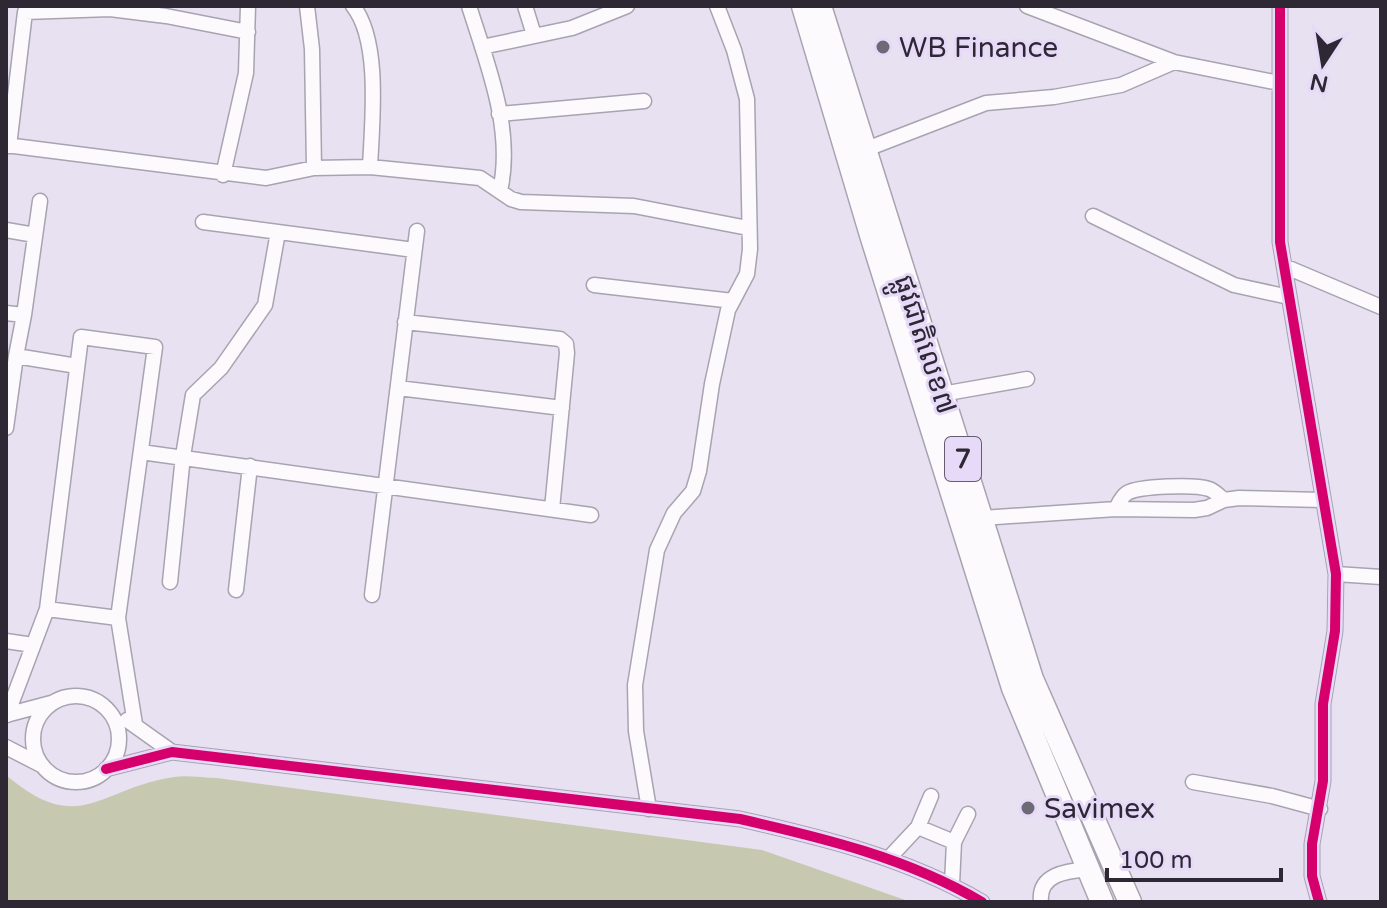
<svg xmlns="http://www.w3.org/2000/svg" width="1387" height="908" font-family="'Varela Round','Noto Sans Khmer',sans-serif">
<style>
.green{fill:#c6c9b0}
.lines{fill:none;stroke-linecap:round;stroke-linejoin:round}
.minor-casing{stroke:#a8a3b0;stroke-width:17}
.highway-casing{stroke:#a8a3b0;stroke-width:25}
.minor{stroke:#fcfafd;stroke-width:14}
.highway{stroke:#fcfafd;stroke-width:22}
.cycleway-casing{stroke:#e7daf8;stroke-width:15}
.cycleway{stroke:#d6006c;stroke-width:10}
.poi-dot{fill:#6e6976;stroke:#e7daf8;stroke-width:3}
.labels{text-anchor:middle;stroke-width:6;stroke-linejoin:round;paint-order:stroke}
.shield{fill:#e7daf8;stroke:#655d6f;stroke-width:2}
.shield-label{font-size:26px;font-weight:bold;fill:#2d2834}
.poi-label{font-size:28px;fill:#2d2834;stroke:#e7daf8;text-anchor:start}
.street-label{font-size:28px;fill:#2d2834;stroke:#e7daf8}
</style>
<rect width="100%" height="100%" fill="#e8e1f1"/>
<path class="green" d="M 6,775 C 80,838 99,788 174,777 C 187,775 203,778 217,778 L 762,850 L 911,902 L 6,902 Z"/>
<g class="lines">
<g class="minor-casing">
<path id="minor" d="M 307,6 L 312,49 L 314,168
M 353,6 C 381,41 372,123 370,167
M 469,6 C 487,64 514,129 500,191
M 525,6 L 534,35
M 1027,6 L 1174,62
M 1280,6 L 1280,242 L 1336,574 L 1335,631 L 1323,704 L 1323,781 L 1312,844 L 1312,876 L 1319,902
M 482,47 L 572,28 L 627,6
M 499,114 L 644,101
M 6,145 L 266,178 L 314,168 L 370,167 L 480,178 L 511,199 L 521,202 L 634,206 L 748,228
M 9,146 L 25,12 L 110,9 L 166,16 L 248,32
M 864,150 L 986,103 L 1054,97 L 1121,85 L 1174,62 L 1279,83
M 223,175 L 246,73 L 248,6
M 1093,216 L 1234,285 L 1289,297
M 203,222 L 414,250
M 6,230 L 35,235
M 1284,266 L 1381,307
M 594,285 L 733,301
M 6,313 L 24,315
M 405,322 L 560,339 L 566,344 L 567,353 L 552,509
M 16,356 L 24,315 L 40,201
M 398,388 L 562,408
M 942,394 L 1027,379
M 6,428 L 16,356 L 77,366
M 141,452 L 591,515
M 1116,509 C 1119,503 1121,497 1127,493 C 1139,486 1195,484 1209,489 C 1215,491 1219,496 1224,500
M 982,518 L 1116,509 L 1194,510 L 1207,508 L 1224,500 L 1239,498 L 1322,500
M 1336,574 L 1381,577
M 170,582 L 183,456 L 193,395 L 221,368 L 265,305 L 278,232
M 236,590 L 250,466
M 372,595 L 417,231
M 47,609 L 118,618
M 6,641 L 33,645
M33 739a43 43 0 1 1 86 0a43 43 0 1 1-86 0Z
M 6,715 L 51,703
M 7,715 L 47,609 L 81,337 L 155,347 L 118,618 L 135,724
M 127,720 L 172,752
M 6,747 L 41,765
M 106,769 L 172,752 L 740,819 C 824,838 907,858 982,902
M 1193,782 L 1272,796 L 1320,809
M 649,809 L 636,731 L 635,685 L 657,550 L 674,513 L 693,491 L 699,471 L 712,384 L 728,310 L 747,274 L 750,249 L 747,99 L 734,50 L 717,6
M 918,827 L 931,796
M 954,842 L 968,814
M 889,858 L 918,827 L 954,842 L 952,884
M 1041,902 C 1038,874 1067,871 1088,869"/>
</g>
<g class="highway-casing">
<path id="highway" d="M 803,6 L 871,235 L 1013,688 L 1102,902
M 820,6 L 1032,679 L 1130,902"/>
</g>
<use href="#minor" class="minor"/>
<use href="#highway" class="highway"/>
<g class="cycleway-casing">
<path id="cycleway" d="M 1280,6 L 1280,242 L 1336,574 L 1335,631 L 1323,704 L 1323,781 L 1312,844 L 1312,876 L 1319,902
M 106,769 L 172,752 L 740,819 C 824,838 907,858 982,902"/>
</g>
<use href="#cycleway" class="cycleway"/>
</g>
<g class="poi-dot">
<circle cx="883" cy="47" r="8"/>
<circle cx="1028" cy="808" r="8"/>
</g>
<g class="labels">
<rect class="shield" x="945" y="437" width="36" height="44" rx="6"/>
<g class="shield-label">
<text x="963" y="468">7</text>
</g>
<g class="poi-label">
<text x="899" y="57">WB Finance</text>
<text x="1044" y="818">Savimex</text>
</g>
<g class="street-label">
<text transform="translate(926 344) rotate(72)" y="10">ផ្លូវជាតិលេខ៧</text>
</g>
</g>
<rect width="1387" height="908" fill="none" stroke="#2d2834" stroke-width="16"/>
<g transform="translate(1323 64) rotate(192)" stroke="#e7daf8" stroke-width="6" paint-order="stroke">
<path d="M0-6L14 30L0 20L-14 30Z" fill="#2d2834"/>
<text y="-12" font-size="22" font-weight="bold" text-anchor="middle" fill="#2d2834">N</text>
</g>
<path d="M1107 868v12h174v-12" fill="none" stroke="#2d2834" stroke-width="4"/>
<text x="1119" y="868" font-size="24" fill="#2d2834" stroke="#e7daf8" stroke-width="6" paint-order="stroke">100 m</text>
</svg>
